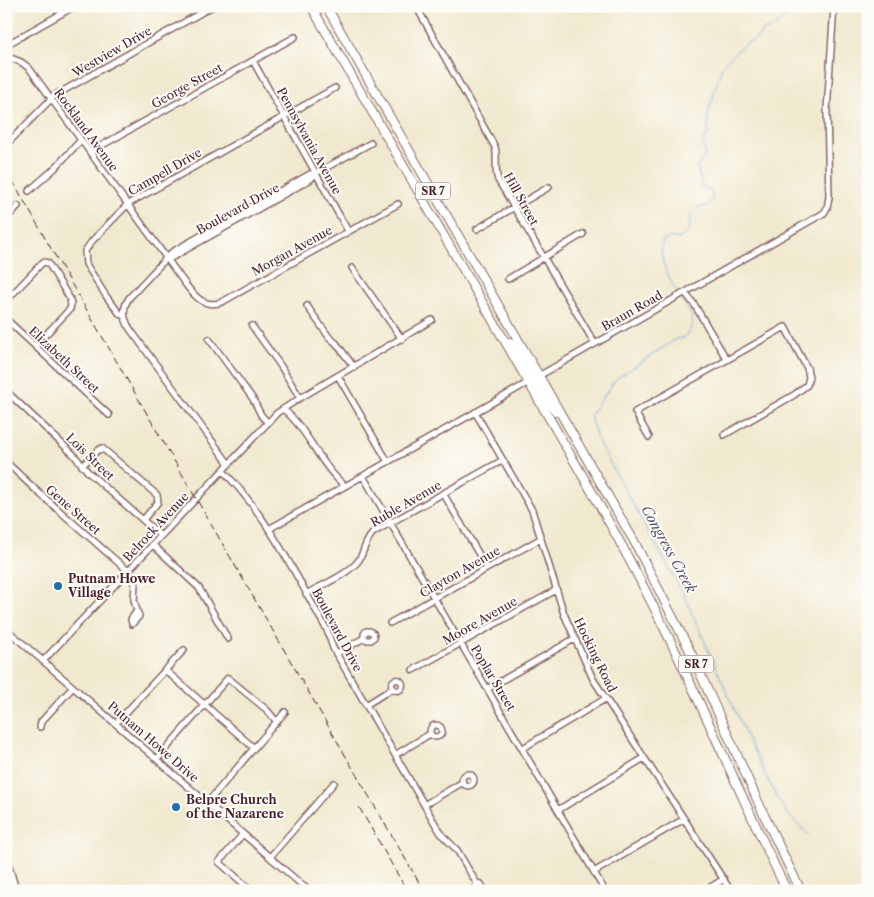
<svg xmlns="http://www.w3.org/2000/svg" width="874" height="897" font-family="'Libre Caslon Text',serif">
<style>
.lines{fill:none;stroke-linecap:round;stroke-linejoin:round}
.stream{stroke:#6ca1d9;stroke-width:1}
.minor-casing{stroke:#846664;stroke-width:8}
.major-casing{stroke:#846664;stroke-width:9}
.highway-casing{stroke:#846664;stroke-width:10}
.minor{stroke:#fff;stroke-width:5}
.major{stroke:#fff;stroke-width:6}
.highway{stroke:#fff;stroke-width:8}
.rail{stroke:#4a1f2b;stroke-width:1;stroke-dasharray:8 4;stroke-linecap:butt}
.poi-dot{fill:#1f6fb2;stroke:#fdfcf7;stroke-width:2}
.labels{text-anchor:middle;stroke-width:4;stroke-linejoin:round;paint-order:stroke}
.shield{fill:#fdfcf7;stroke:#806168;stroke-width:1}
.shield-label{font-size:11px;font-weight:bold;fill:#4a1f2b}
.street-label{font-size:12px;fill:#4a1f2b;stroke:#fdfcf7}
.poi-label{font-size:12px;font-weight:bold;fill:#4a1f2b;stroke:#fdfcf7;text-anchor:start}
.water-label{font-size:14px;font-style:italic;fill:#585371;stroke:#fdfcf7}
</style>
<rect width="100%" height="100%" fill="#fdfcf7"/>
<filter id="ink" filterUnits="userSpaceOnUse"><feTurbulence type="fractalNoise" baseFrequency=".02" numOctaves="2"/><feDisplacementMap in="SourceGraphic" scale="10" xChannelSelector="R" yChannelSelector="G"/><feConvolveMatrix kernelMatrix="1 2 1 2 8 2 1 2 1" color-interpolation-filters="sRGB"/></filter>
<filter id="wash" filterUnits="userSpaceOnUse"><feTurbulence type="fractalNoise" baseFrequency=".0096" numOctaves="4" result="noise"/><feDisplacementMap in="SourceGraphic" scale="20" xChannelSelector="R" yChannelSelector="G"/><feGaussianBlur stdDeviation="1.12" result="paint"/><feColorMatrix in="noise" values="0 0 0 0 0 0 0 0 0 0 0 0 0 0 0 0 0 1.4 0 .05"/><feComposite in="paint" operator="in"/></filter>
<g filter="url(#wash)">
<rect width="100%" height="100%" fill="#f1e9cf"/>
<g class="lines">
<path class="stream" d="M 677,293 C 669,277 658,260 662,242 L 669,237 L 679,239 L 689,231 L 690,216 L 699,207 L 708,206 L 713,197 L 710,190 L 702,187 L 697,167 L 705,156 L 703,142 L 708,133 L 708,114 L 722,66 L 732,55 L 746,43 L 758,38 L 763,30 L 772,29 L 788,14 L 786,6
M 682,301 C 687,308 696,319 691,328 C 689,332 686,334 684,338 L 676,339 L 616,379 L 590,415 L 597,440 L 683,593 L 749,742 L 776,796 L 788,815 L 810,836"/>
</g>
</g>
<g filter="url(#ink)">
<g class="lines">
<g class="minor-casing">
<path id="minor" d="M 416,6 L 495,147 C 498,158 494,169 498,180 L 595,344
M 6,45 L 75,6
M 6,56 L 21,62 L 29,68 L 186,285 C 196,298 205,308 222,302 L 398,204
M 253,61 L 348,231
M 7,144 L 54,96 L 213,6
M 90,152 L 295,37
M 29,191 L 54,169 L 81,140
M 6,219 L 18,206
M 477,229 L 549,187
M 167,258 L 171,258 L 311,179 L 316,173
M 352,268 L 402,339
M 508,279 L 583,234
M 685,293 L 694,304 L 727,360
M 6,301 L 43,262 L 48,263 L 70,299 L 71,305 L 70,309 L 35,346
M 307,306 L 329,337 L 336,343 L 354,367
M 124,316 L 120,314 L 106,296 L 86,264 L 85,251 L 92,241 L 128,204 L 335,88
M 6,319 L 109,415
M 252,326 L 280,365 L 300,398
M 209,339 L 253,399 L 261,415 L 268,423
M 338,376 L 388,462
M 537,377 L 824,213 L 827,208 L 829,197 L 827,110 L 834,6
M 6,391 L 73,454 L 88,472 L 161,536
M 283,409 C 308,429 319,464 344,485
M 475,412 L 532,510 L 564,614 L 593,679 L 731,891
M 649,437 L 635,412 L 785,327 L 807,368 L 809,377 L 807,385 L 794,395 L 724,435
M 6,462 L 38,492 L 128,571 L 135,584 L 134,600 L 137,611 L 131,619 L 132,624 L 139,616 L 137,611
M 229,464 L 130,329 C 123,317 122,309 129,298 L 172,252 L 310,174 L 316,173 L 371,143
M 82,466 L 97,451 L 102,448 L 157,495 L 158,502 L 143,520
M 223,471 C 268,516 296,576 327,630 L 333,648 L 437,827 L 443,836 L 457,850 L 477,884
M 363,476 L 605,891
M 443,493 L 487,568
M 269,529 L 529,382
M 153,545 L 199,588 L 228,639
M 306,594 C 322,585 349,574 359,560 C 365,550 365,540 374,532 L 503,460
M 390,623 L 540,539
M 6,629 L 309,891
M 336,654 L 364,638 L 364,634 L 366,631 L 370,631 L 373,633 L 374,637 L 371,640 L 367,640 L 364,638
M 43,661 L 277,413 L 300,398 L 432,320
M 165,670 L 254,748
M 413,670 L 556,590
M391.5 685a5.5 5.5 0 1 1 11 0a5.5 5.5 0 1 1-11 0Z
M 487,689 L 574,639
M 366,705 L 393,688
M 116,723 L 184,650
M430 731a6 6 0 1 1 12 0a6 6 0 1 1-12 0Z
M 40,727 L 41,722 L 73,687
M 523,748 L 605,699
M 395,755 L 430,734
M 157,759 L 228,678 L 267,710 L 277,722
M462 780a6 6 0 1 1 12 0a6 6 0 1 1-12 0Z
M 207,803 L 285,712
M 424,805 L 463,782
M 558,810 L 644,758
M 243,834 L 219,862 L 252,891
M 270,857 L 334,783
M 594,872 L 684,819
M475.5 887a3.5 3.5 0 1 1 7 0a3.5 3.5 0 1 1-7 0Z
M 200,889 L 202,891
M 704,891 L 724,879
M 864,891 L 868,889"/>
</g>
<g class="major-casing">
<path id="major" d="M 6,858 L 16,891"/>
</g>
<g class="highway-casing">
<path id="highway" d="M 311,6 L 596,499 C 622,545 647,592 670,640 C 710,723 746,808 787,891
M 326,6 L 634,541 L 691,653 L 765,817 L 801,891
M 510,342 L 524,361 L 544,396 L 556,412"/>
</g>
<use href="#minor" class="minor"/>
<use href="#major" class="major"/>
<use href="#highway" class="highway"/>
<path class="rail" d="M 6,169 L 49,245 L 424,891
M 359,807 L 407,891"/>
</g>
</g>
<g class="poi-dot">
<circle cx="58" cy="586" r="5"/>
<circle cx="176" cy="807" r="5"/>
</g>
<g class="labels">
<g class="shield">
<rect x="415.5" y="182.5" width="35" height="17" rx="4"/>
<rect x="678.5" y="655.5" width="35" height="17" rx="4"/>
</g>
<g class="shield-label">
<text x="433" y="195">SR 7</text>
<text x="696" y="668">SR 7</text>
</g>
<g class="street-label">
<text transform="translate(112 52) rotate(-30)" y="4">Westview Drive</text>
<text transform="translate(187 86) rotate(-29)" y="4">George Street</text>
<text transform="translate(86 130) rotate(54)" y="4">Rockland Avenue</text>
<text transform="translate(309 141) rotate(61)" y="4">Pennsylvania Avenue</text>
<text transform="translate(165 172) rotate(-30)" y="4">Campell Drive</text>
<text transform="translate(521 199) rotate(61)" y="4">Hill Street</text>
<text transform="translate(238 209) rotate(-29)" y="4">Boulevard Drive</text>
<text transform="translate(292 251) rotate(-29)" y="4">Morgan Avenue</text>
<text transform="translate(632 311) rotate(-30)" y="4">Braun Road</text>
<text transform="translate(64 360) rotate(43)" y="4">Elizabeth Street</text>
<text transform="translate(90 457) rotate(44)" y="4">Lois Street</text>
<text transform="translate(406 504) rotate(-30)" y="4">Ruble Avenue</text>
<text transform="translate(73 510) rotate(41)" y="4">Gene Street</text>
<text transform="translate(156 527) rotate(-47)" y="4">Belrock Avenue</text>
<text transform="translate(460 572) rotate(-30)" y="4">Clayton Avenue</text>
<text transform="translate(480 621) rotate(-30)" y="4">Moore Avenue</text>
<text transform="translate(337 630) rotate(62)" y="4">Boulevard Drive</text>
<text transform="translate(595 655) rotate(64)" y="4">Hocking Road</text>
<text transform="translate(493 678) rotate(59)" y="4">Poplar Street</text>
<text transform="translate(153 742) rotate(41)" y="4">Putnam Howe Drive</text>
</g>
<g class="poi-label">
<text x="68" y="583">Putnam Howe<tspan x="68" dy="14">Village</tspan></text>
<text x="186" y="804">Belpre Church<tspan x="186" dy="14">of the Nazarene</tspan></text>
</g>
<g class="water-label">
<text transform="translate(669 549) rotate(61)" y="5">Congress Creek</text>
</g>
</g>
<rect width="874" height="897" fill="none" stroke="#fdfcf7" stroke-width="25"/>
</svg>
